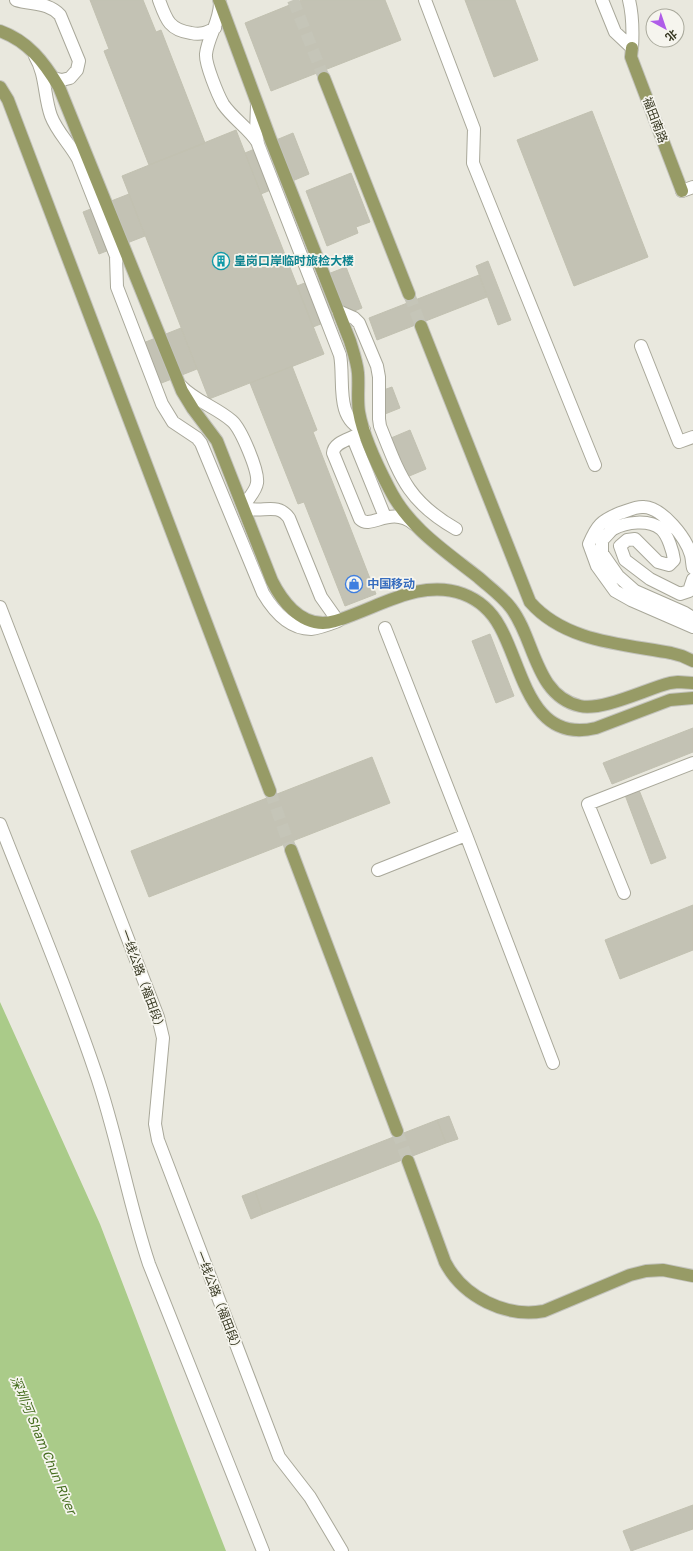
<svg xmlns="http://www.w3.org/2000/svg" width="693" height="1551" font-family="'Golos Text','Noto Sans SC',sans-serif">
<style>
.water{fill:#aacb89}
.building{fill:#c3c2b4;stroke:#c2c1b1}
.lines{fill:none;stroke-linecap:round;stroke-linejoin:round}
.major-tunnel{stroke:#c5c5b8;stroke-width:12;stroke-dasharray:12 6;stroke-linecap:butt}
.minor-casing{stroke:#a9a89a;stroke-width:14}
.major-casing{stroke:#c3c3bc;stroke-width:14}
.minor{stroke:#fff;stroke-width:12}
.major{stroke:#979b66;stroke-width:12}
.labels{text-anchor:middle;stroke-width:3.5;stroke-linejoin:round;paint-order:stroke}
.street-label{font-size:12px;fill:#363721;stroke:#f6f5ee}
.culture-label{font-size:12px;font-weight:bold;fill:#0d838f;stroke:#f6f5ee;text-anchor:start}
.shop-label{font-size:12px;font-weight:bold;fill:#366cbe;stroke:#f6f5ee;text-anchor:start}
.water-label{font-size:13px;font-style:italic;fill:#466e20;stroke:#f6f5ee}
</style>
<rect width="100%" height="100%" fill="#e9e8de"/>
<path class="water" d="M 0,1002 L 100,1224 L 176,1423 L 226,1551 L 0,1551 Z"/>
<path class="building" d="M 90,0 L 143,0 L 156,32 L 161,30 L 205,143 L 149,165 L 104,51 L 109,49 Z
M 302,0 L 385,0 L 401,40 L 271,91 L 245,23 Z
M 465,0 L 515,0 L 538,60 L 494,77 Z
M 592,111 L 648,257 L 574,286 L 517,140 Z
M 236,130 L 324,354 L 209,399 L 122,176 Z
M 293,133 L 309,174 L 261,194 L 245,153 Z
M 351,173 L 370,222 L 356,227 L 358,233 L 327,246 L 306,191 Z
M 129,194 L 145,236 L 99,254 L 83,212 Z
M 488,261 L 511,320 L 498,325 L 476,266 Z
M 346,267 L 362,308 L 313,327 L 297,286 Z
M 479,275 L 487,297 L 377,340 L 369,318 Z
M 181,328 L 197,369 L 159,384 L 143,343 Z
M 292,366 L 317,430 L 313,432 L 376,594 L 345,606 L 304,502 L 298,504 L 250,383 Z
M 392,387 L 400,408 L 375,418 L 375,393 Z
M 410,430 L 426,469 L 407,477 L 391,438 Z
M 490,634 L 514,696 L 496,703 L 472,641 Z
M 693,728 L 693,752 L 612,784 L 603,763 Z
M 372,757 L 390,803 L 149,897 L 131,851 Z
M 639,790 L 666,858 L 651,864 L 625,795 Z
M 693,905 L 693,950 L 620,979 L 605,940 Z
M 449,1116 L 458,1139 L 446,1143 L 437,1120 Z
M 437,1120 L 446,1143 L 263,1214 L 255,1191 Z
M 255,1191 L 263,1214 L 251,1219 L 242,1196 Z
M 693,1505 L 693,1529 L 631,1551 L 623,1531 Z"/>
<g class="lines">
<path class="major-tunnel" d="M 293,0 L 324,78
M 409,294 L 421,326
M 270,791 L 291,850
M 397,1131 L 408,1161"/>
<g class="minor-casing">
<path id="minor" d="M 16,0 C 32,5 48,2 60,15 L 79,61 L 77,70 L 70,78 L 62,80 L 53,78
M 159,0 C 166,19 169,30 191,33 C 201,35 206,33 215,28
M 425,0 L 474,129 L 473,163 L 595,465
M 602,0 L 615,32 L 632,48
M 629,0 C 633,16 633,31 632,48
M 220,3 C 220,22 208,36 206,54 C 205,64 218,95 223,104 C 233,119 249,128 258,143
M 35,56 C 46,74 44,97 51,116 C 57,132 70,144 78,159 L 116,256 L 117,287 L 162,404 L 173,422 L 197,438 L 201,443 L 263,593 C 273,610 289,629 311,629 C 320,628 330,624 338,621 L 321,597 L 289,518 C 276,500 259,516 243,506 C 248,499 256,491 257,483 C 259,471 241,429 232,421 C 216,407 195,401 181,386
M 257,105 L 256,133 L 258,144 L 340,355 C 345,379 334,419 364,430 C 356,439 334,440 333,453 L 360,519 C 371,530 390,505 414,524
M 682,191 L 693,187
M 338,311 L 354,318 L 359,323 L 377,366 L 379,377 L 379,419 L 380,426 C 400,476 407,501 456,529
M 641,346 L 679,442 L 693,437
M 353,438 L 385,517
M 693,568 C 692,564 692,559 691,555 C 686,538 663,508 644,507 C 636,506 627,511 620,513 C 601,521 597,525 589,544 L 597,566 L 615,591 L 631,600 L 693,627
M 693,579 L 689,591 L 680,594 L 650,579 L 625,560 L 620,546 L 627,540 L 635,539 L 658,562 L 669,565 L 674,560 C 673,552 668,535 661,529 C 649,519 626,522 613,529 C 609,532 606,537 602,540 L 602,553 L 618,576 L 635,591 L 685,613 L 693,618
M 0,607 L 158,1017 L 163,1038 L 155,1124 L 158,1140 L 279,1457 L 310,1497 L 342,1551
M 385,628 L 466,835 L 553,1063
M 0,824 C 32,906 67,988 95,1071 C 117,1134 128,1201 149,1264 L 263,1551
M 378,870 L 466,835
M 624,893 L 588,804 L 693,763"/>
</g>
<g class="major-casing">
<path id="major" d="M 219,0 L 270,138 L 350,341 C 353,351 357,362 358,373 C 359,386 357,399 359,412 C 363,435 378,467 389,488 C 408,527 445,551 478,577 C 489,587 502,596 511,608 C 535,639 535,696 580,706 C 603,711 646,689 670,683 L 678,682 L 693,683
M 0,31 C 28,41 44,62 59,87 L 182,391 L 193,409 L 217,441 L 272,581 C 282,601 299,623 323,623 C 334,623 345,618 355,614 C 389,601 426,580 463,594 C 479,600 492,612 500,627 C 523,668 530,744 596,728 L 670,700 L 693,698
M 632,48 L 631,57 L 682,191
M 324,78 L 409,294
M 0,87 L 8,100 L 270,791
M 421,326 L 530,602 C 565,642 623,644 671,653 L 682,656 L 693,661
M 291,850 L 397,1131
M 408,1161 L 445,1262 C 463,1297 506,1318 544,1311 L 630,1275 L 646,1271 L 663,1270 L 693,1276"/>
</g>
<use href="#minor" class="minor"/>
<use href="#major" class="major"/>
</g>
<defs>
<g id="building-ring" transform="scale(0.9)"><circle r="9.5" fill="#f6f5ee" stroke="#0f9aa8" stroke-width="1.5"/><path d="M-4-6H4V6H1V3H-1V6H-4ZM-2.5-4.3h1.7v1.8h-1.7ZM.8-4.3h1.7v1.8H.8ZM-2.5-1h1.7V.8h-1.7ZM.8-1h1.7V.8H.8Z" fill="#0f9aa8"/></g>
<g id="shop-ring" transform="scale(0.9)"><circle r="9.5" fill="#f6f5ee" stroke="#3f7fe0" stroke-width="1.5"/><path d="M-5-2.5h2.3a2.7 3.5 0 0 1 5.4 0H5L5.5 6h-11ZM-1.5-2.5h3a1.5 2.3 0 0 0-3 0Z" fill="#3f7fe0"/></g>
</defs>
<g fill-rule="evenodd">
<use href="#building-ring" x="221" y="261"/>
<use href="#shop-ring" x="354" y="584"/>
</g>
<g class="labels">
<g class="street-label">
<text transform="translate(655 120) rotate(69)" y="4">福田南路</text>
<text transform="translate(143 981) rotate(70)" y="4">一线公路（福田段）</text>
<text transform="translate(219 1302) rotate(69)" y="4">一线公路（福田段）</text>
</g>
<g class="culture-label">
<text x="234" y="265">皇岗口岸临时旅检大楼</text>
</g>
<g class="shop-label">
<text x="367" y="588">中国移动</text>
</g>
<g class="water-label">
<text transform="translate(44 1445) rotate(67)" y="5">深圳河 Sham Chun River</text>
</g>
</g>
<g transform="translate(665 28) rotate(140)"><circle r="19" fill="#f6f5ee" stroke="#a9a99c"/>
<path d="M0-3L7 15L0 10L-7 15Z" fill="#af5de8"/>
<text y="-6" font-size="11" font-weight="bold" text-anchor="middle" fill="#363721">北</text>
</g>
</svg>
